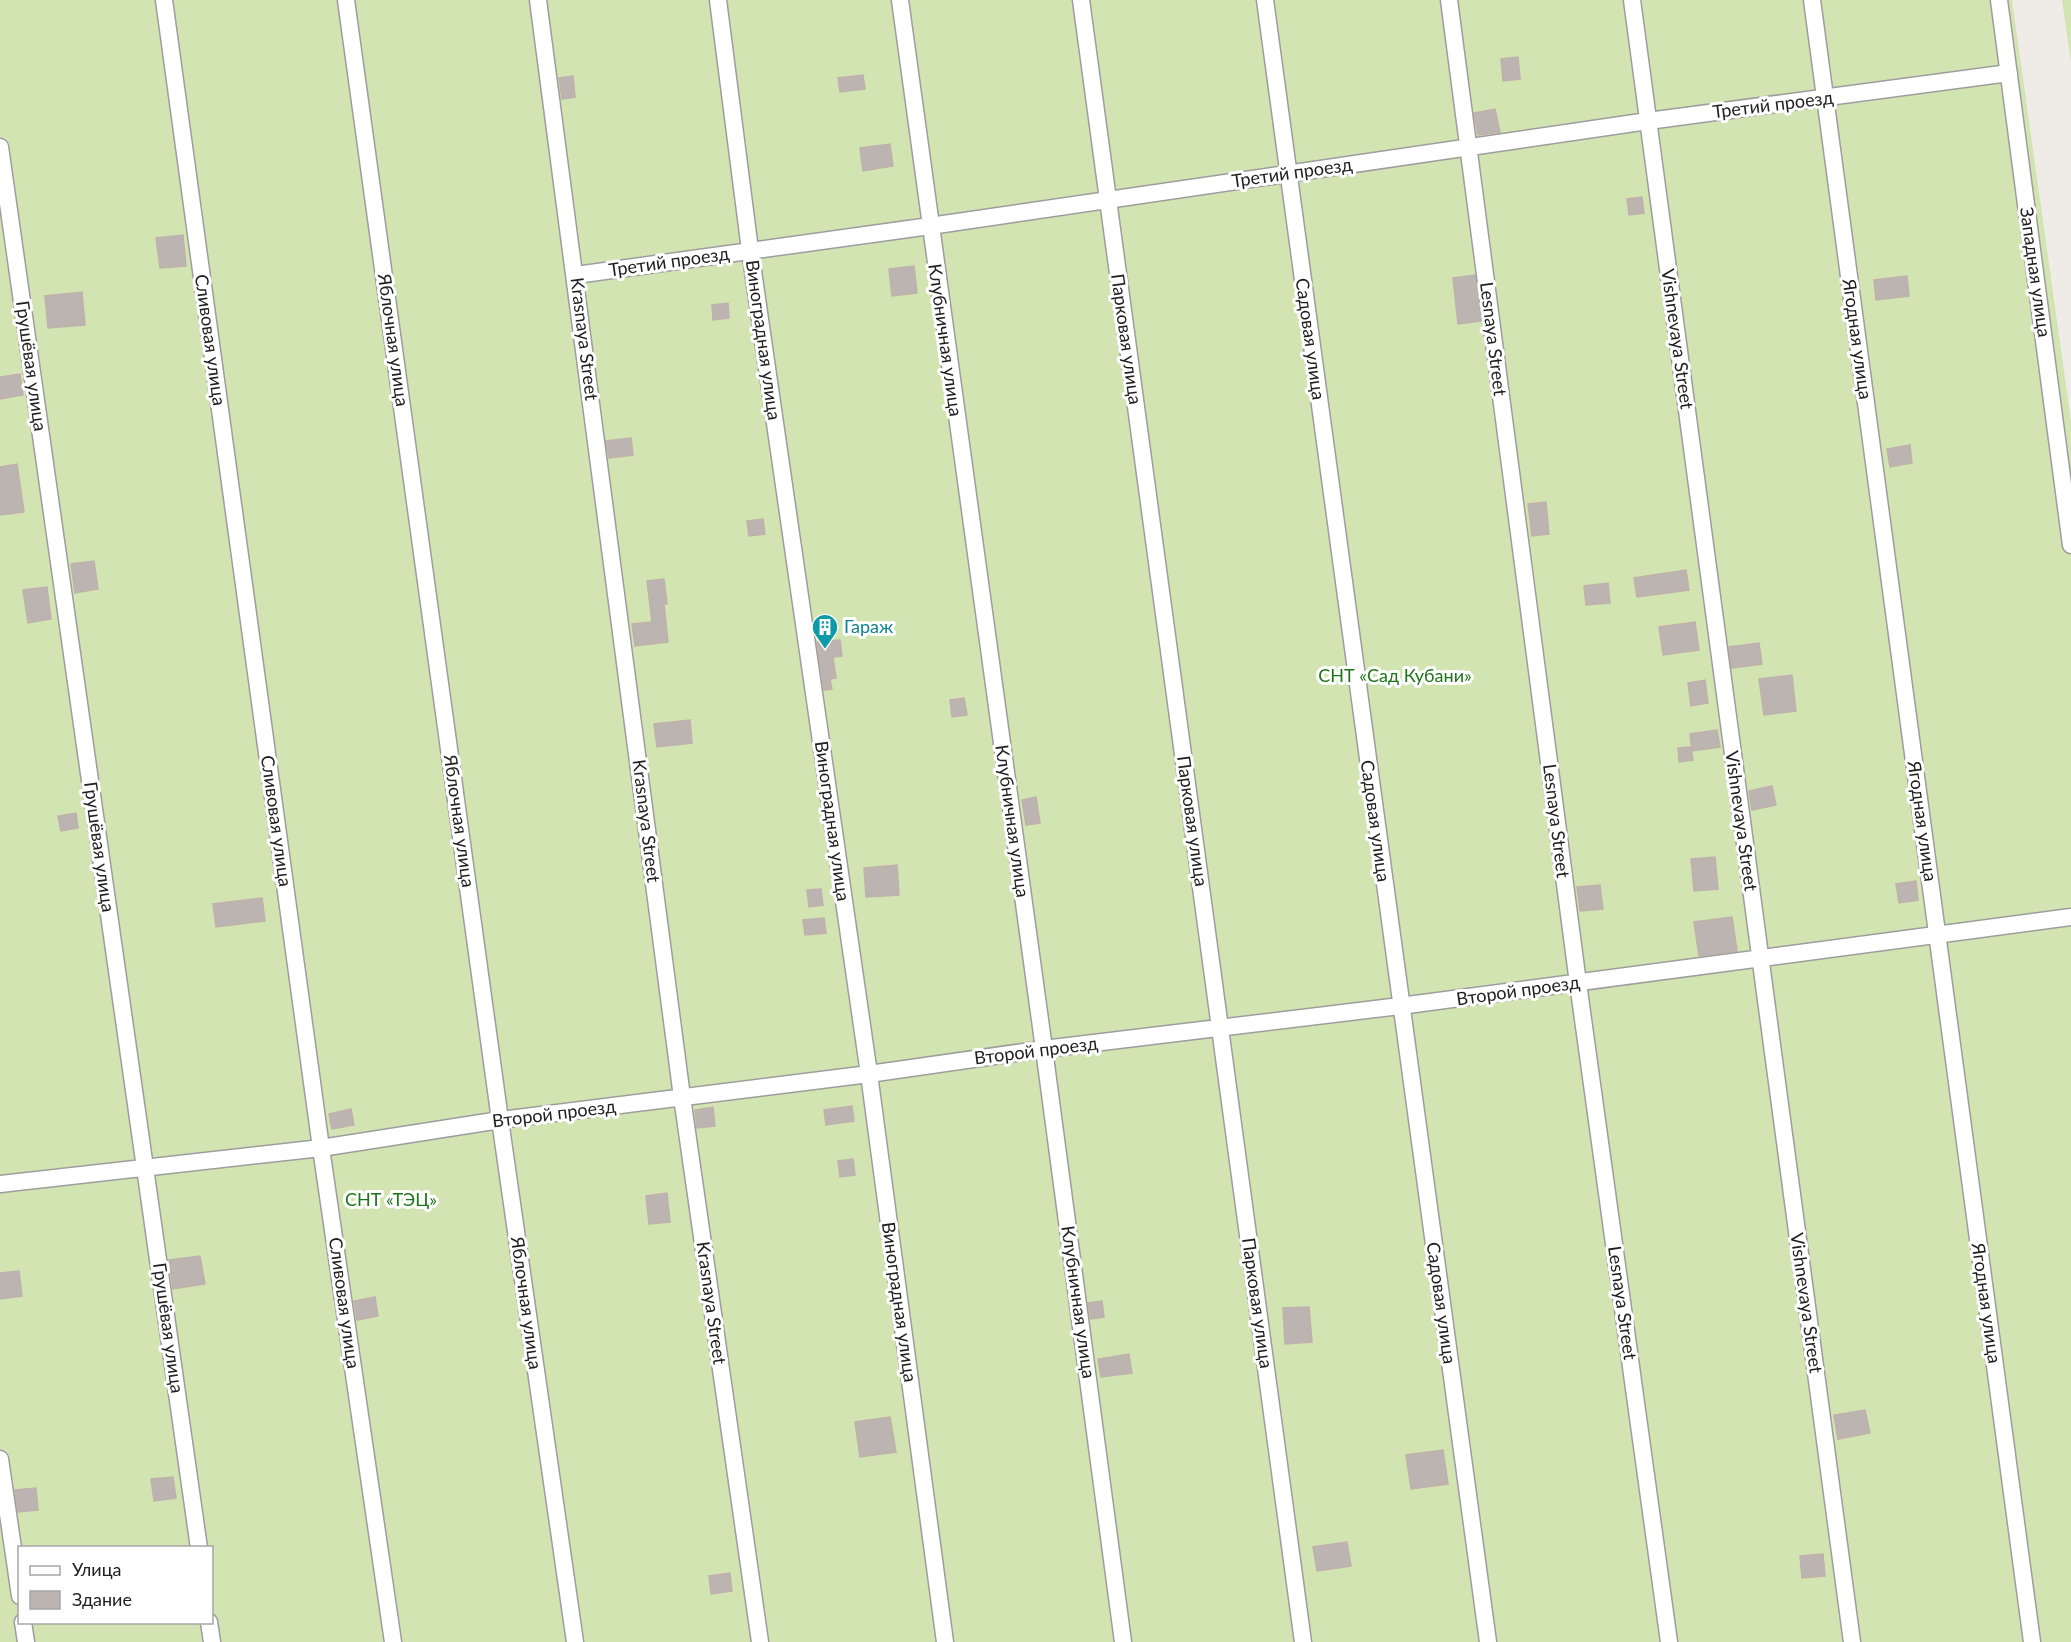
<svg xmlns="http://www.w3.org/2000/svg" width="2071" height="1642" font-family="Lato,sans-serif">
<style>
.grass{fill:#d2e4b2;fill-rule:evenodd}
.building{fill:#bcb4b0;stroke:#c0b1ab;stroke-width:1.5}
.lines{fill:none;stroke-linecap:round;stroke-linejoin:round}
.minor-casing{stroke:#9d9d9d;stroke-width:19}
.minor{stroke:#fff;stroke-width:16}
.labels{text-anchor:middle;stroke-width:6;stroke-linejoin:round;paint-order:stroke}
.street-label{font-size:18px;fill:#202020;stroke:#fff}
.culture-label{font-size:18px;fill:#0d838f;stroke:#fff;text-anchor:start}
.park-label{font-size:18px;fill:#1c7517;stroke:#fff}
</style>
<rect width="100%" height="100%" fill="#efebe7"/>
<path class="grass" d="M 0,0 L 2012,0 L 2071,421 L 2071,1642 L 0,1642 ZM 20,1548 L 212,1548 L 212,1622 L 20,1622 Z
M 2062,0 L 2071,0 L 2071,62 Z"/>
<path class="building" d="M 1518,57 L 1520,79 L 1503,81 L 1501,59 Z
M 863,75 L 865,89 L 840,92 L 838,78 Z
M 573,76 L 575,97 L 562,99 L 559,78 Z
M 1495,109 L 1500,132 L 1478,135 L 1474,113 Z
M 890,144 L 893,166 L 863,171 L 860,148 Z
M 1642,197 L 1644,213 L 1629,215 L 1627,199 Z
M 183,235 L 186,266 L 160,268 L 156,238 Z
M 914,266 L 917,293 L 892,296 L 889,269 Z
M 1475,275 L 1481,321 L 1458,324 L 1453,278 Z
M 1907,276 L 1909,296 L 1876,300 L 1874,280 Z
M 82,292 L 85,325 L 48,328 L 45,296 Z
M 728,303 L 729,318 L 713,320 L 712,305 Z
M 20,374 L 23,395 L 0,399 L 0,377 Z
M 631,438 L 633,455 L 609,458 L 606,441 Z
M 1910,445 L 1912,463 L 1890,467 L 1887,449 Z
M 17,464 L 24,512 L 0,515 L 0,467 Z
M 1546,502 L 1549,534 L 1532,536 L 1528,504 Z
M 763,519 L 765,534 L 749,536 L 747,521 Z
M 94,561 L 98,589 L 75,593 L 71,564 Z
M 1686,570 L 1689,590 L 1637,597 L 1634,578 Z
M 664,579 L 667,604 L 664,604 L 668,642 L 635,646 L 632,624 L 652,622 L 647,581 Z
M 1608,583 L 1610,603 L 1586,605 L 1584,586 Z
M 47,587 L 51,619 L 28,623 L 23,590 Z
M 1695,622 L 1699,650 L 1663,655 L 1659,627 Z
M 840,640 L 842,656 L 833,657 L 836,678 L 830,679 L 832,689 L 824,690 L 817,642 Z
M 1759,643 L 1762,664 L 1732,668 L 1729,647 Z
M 1792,675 L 1796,711 L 1764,715 L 1759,679 Z
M 1705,680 L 1708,703 L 1691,706 L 1688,683 Z
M 964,698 L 967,715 L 952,717 L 950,700 Z
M 690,720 L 692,743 L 657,747 L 654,724 Z
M 1717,730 L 1720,747 L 1692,751 L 1690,734 Z
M 1691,747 L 1693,760 L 1679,762 L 1678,748 Z
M 1772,786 L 1776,805 L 1752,810 L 1749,791 Z
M 1036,797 L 1040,823 L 1026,825 L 1022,800 Z
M 76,813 L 78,828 L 61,831 L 58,816 Z
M 1715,857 L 1718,889 L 1694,891 L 1691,859 Z
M 897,865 L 899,895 L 866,897 L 864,868 Z
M 1916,881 L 1918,900 L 1899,903 L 1896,884 Z
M 1600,885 L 1603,909 L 1580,911 L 1577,887 Z
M 821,889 L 823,905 L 809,907 L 807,890 Z
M 262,898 L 265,921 L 216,927 L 213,904 Z
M 1732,917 L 1737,951 L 1699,956 L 1694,922 Z
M 824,918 L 826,933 L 805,935 L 803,920 Z
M 852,1106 L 854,1121 L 826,1125 L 824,1110 Z
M 713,1107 L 715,1126 L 697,1128 L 695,1110 Z
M 351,1109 L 354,1125 L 332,1129 L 329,1114 Z
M 853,1159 L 855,1175 L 840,1177 L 838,1161 Z
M 667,1193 L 670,1222 L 649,1224 L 646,1196 Z
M 200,1256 L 205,1284 L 173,1289 L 169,1260 Z
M 19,1271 L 22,1296 L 0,1299 L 0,1273 Z
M 375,1297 L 378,1316 L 357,1320 L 354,1301 Z
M 1102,1301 L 1104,1317 L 1091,1319 L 1088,1303 Z
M 1309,1307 L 1312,1342 L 1285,1344 L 1283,1308 Z
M 1129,1354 L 1132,1373 L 1101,1377 L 1098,1359 Z
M 1865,1410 L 1870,1433 L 1838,1439 L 1834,1415 Z
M 890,1417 L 896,1452 L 860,1457 L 855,1422 Z
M 1443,1450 L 1448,1484 L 1411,1489 L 1406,1455 Z
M 173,1477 L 176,1498 L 154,1501 L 151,1479 Z
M 36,1488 L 38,1510 L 18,1512 L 15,1490 Z
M 1347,1542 L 1351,1566 L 1317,1571 L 1313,1547 Z
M 1823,1554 L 1825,1576 L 1802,1578 L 1800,1556 Z
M 730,1573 L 732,1591 L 711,1594 L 709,1576 Z"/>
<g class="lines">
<g class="minor-casing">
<path id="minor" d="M 164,0 L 321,1148 L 393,1642
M 346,0 L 500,1120 L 575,1642
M 538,0 L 682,1097 L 760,1642
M 718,0 L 750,250 L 869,1074 L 945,1642
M 900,0 L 1044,1049 L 1123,1642
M 1081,0 L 1303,1642
M 1265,0 L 1488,1642
M 1449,0 L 1578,983 L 1669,1642
M 1632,0 L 1852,1642
M 1812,0 L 2032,1642
M 1999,0 L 2071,545
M 0,147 L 199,1548
M 576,275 L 930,226 L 1648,121 L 2009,73
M 0,1184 L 321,1148 L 500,1120 L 869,1074 L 1044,1049 L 1400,1006 L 2071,917
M 0,1459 L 20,1596
M 23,1622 L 26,1642
M 209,1622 L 212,1642"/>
</g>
<use href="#minor" class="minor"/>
</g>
<defs>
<g id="building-pin" transform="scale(1.35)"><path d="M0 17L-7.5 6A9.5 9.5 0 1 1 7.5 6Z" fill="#0f9aa8" stroke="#fff"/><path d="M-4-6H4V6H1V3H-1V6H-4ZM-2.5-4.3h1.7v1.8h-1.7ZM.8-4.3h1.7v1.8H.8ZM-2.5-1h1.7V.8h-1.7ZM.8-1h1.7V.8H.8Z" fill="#fff"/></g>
</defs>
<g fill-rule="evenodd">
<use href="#building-pin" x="825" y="627"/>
</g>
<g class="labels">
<g class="street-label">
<text transform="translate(1773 105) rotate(-7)" y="6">Третий проезд</text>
<text transform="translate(1292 173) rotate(-8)" y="6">Третий проезд</text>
<text transform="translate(669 262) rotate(-8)" y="6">Третий проезд</text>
<text transform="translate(2035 272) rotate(82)" y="6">Западная улица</text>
<text transform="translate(584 339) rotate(83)" y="6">Krasnaya Street</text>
<text transform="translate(1126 339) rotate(82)" y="6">Парковая улица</text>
<text transform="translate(1310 339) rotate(82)" y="6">Садовая улица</text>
<text transform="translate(1493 339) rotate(83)" y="6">Lesnaya Street</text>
<text transform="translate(1677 339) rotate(82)" y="6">Vishnevaya Street</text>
<text transform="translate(1857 339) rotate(82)" y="6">Ягодная улица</text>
<text transform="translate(210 340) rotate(82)" y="6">Сливовая улица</text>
<text transform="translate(393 340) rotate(82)" y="6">Яблочная улица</text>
<text transform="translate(763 340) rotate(82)" y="6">Виноградная улица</text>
<text transform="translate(945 340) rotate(82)" y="6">Клубничная улица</text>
<text transform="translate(31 366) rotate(82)" y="6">Грушёвая улица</text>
<text transform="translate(276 821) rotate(82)" y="6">Сливовая улица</text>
<text transform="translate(459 821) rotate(82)" y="6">Яблочная улица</text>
<text transform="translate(646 821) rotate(83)" y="6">Krasnaya Street</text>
<text transform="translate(832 821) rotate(82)" y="6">Виноградная улица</text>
<text transform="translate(1012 821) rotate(82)" y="6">Клубничная улица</text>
<text transform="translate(1192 821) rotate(82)" y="6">Парковая улица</text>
<text transform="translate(1375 821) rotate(82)" y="6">Садовая улица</text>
<text transform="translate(1556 821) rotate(83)" y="6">Lesnaya Street</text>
<text transform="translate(1741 821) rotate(82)" y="6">Vishnevaya Street</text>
<text transform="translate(1922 821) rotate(82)" y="6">Ягодная улица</text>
<text transform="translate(99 847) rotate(82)" y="6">Грушёвая улица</text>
<text transform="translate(1518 991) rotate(-8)" y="6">Второй проезд</text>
<text transform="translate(1036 1051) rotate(-7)" y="6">Второй проезд</text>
<text transform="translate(554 1114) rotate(-7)" y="6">Второй проезд</text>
<text transform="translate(899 1302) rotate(82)" y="6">Виноградная улица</text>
<text transform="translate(1078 1302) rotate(82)" y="6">Клубничная улица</text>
<text transform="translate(344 1303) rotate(82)" y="6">Сливовая улица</text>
<text transform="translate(526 1303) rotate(82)" y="6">Яблочная улица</text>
<text transform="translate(711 1303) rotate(82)" y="6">Krasnaya Street</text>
<text transform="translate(1257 1303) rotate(82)" y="6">Парковая улица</text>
<text transform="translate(1441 1303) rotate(82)" y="6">Садовая улица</text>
<text transform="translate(1622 1303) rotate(82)" y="6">Lesnaya Street</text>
<text transform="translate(1806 1303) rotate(82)" y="6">Vishnevaya Street</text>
<text transform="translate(1986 1303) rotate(82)" y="6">Ягодная улица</text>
<text transform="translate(168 1328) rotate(82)" y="6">Грушёвая улица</text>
</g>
<g class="culture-label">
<text x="844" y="633">Гараж</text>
</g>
<g class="park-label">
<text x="1395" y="682">СНТ «Сад Кубани»</text>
<text x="391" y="1206">СНТ «ТЭЦ»</text>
</g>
</g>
<rect x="18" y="1546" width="195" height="78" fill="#ffffff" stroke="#a6a6a6" stroke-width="1.5"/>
<rect x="30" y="1566" width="30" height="9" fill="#ffffff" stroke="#a6a6a6" stroke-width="1.5"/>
<text x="72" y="1576" font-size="18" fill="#202020">Улица</text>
<rect x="30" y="1591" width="30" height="18" fill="#bcb4b0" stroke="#a6a6a6" stroke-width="1.5"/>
<text x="72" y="1606" font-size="18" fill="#202020">Здание</text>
</svg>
